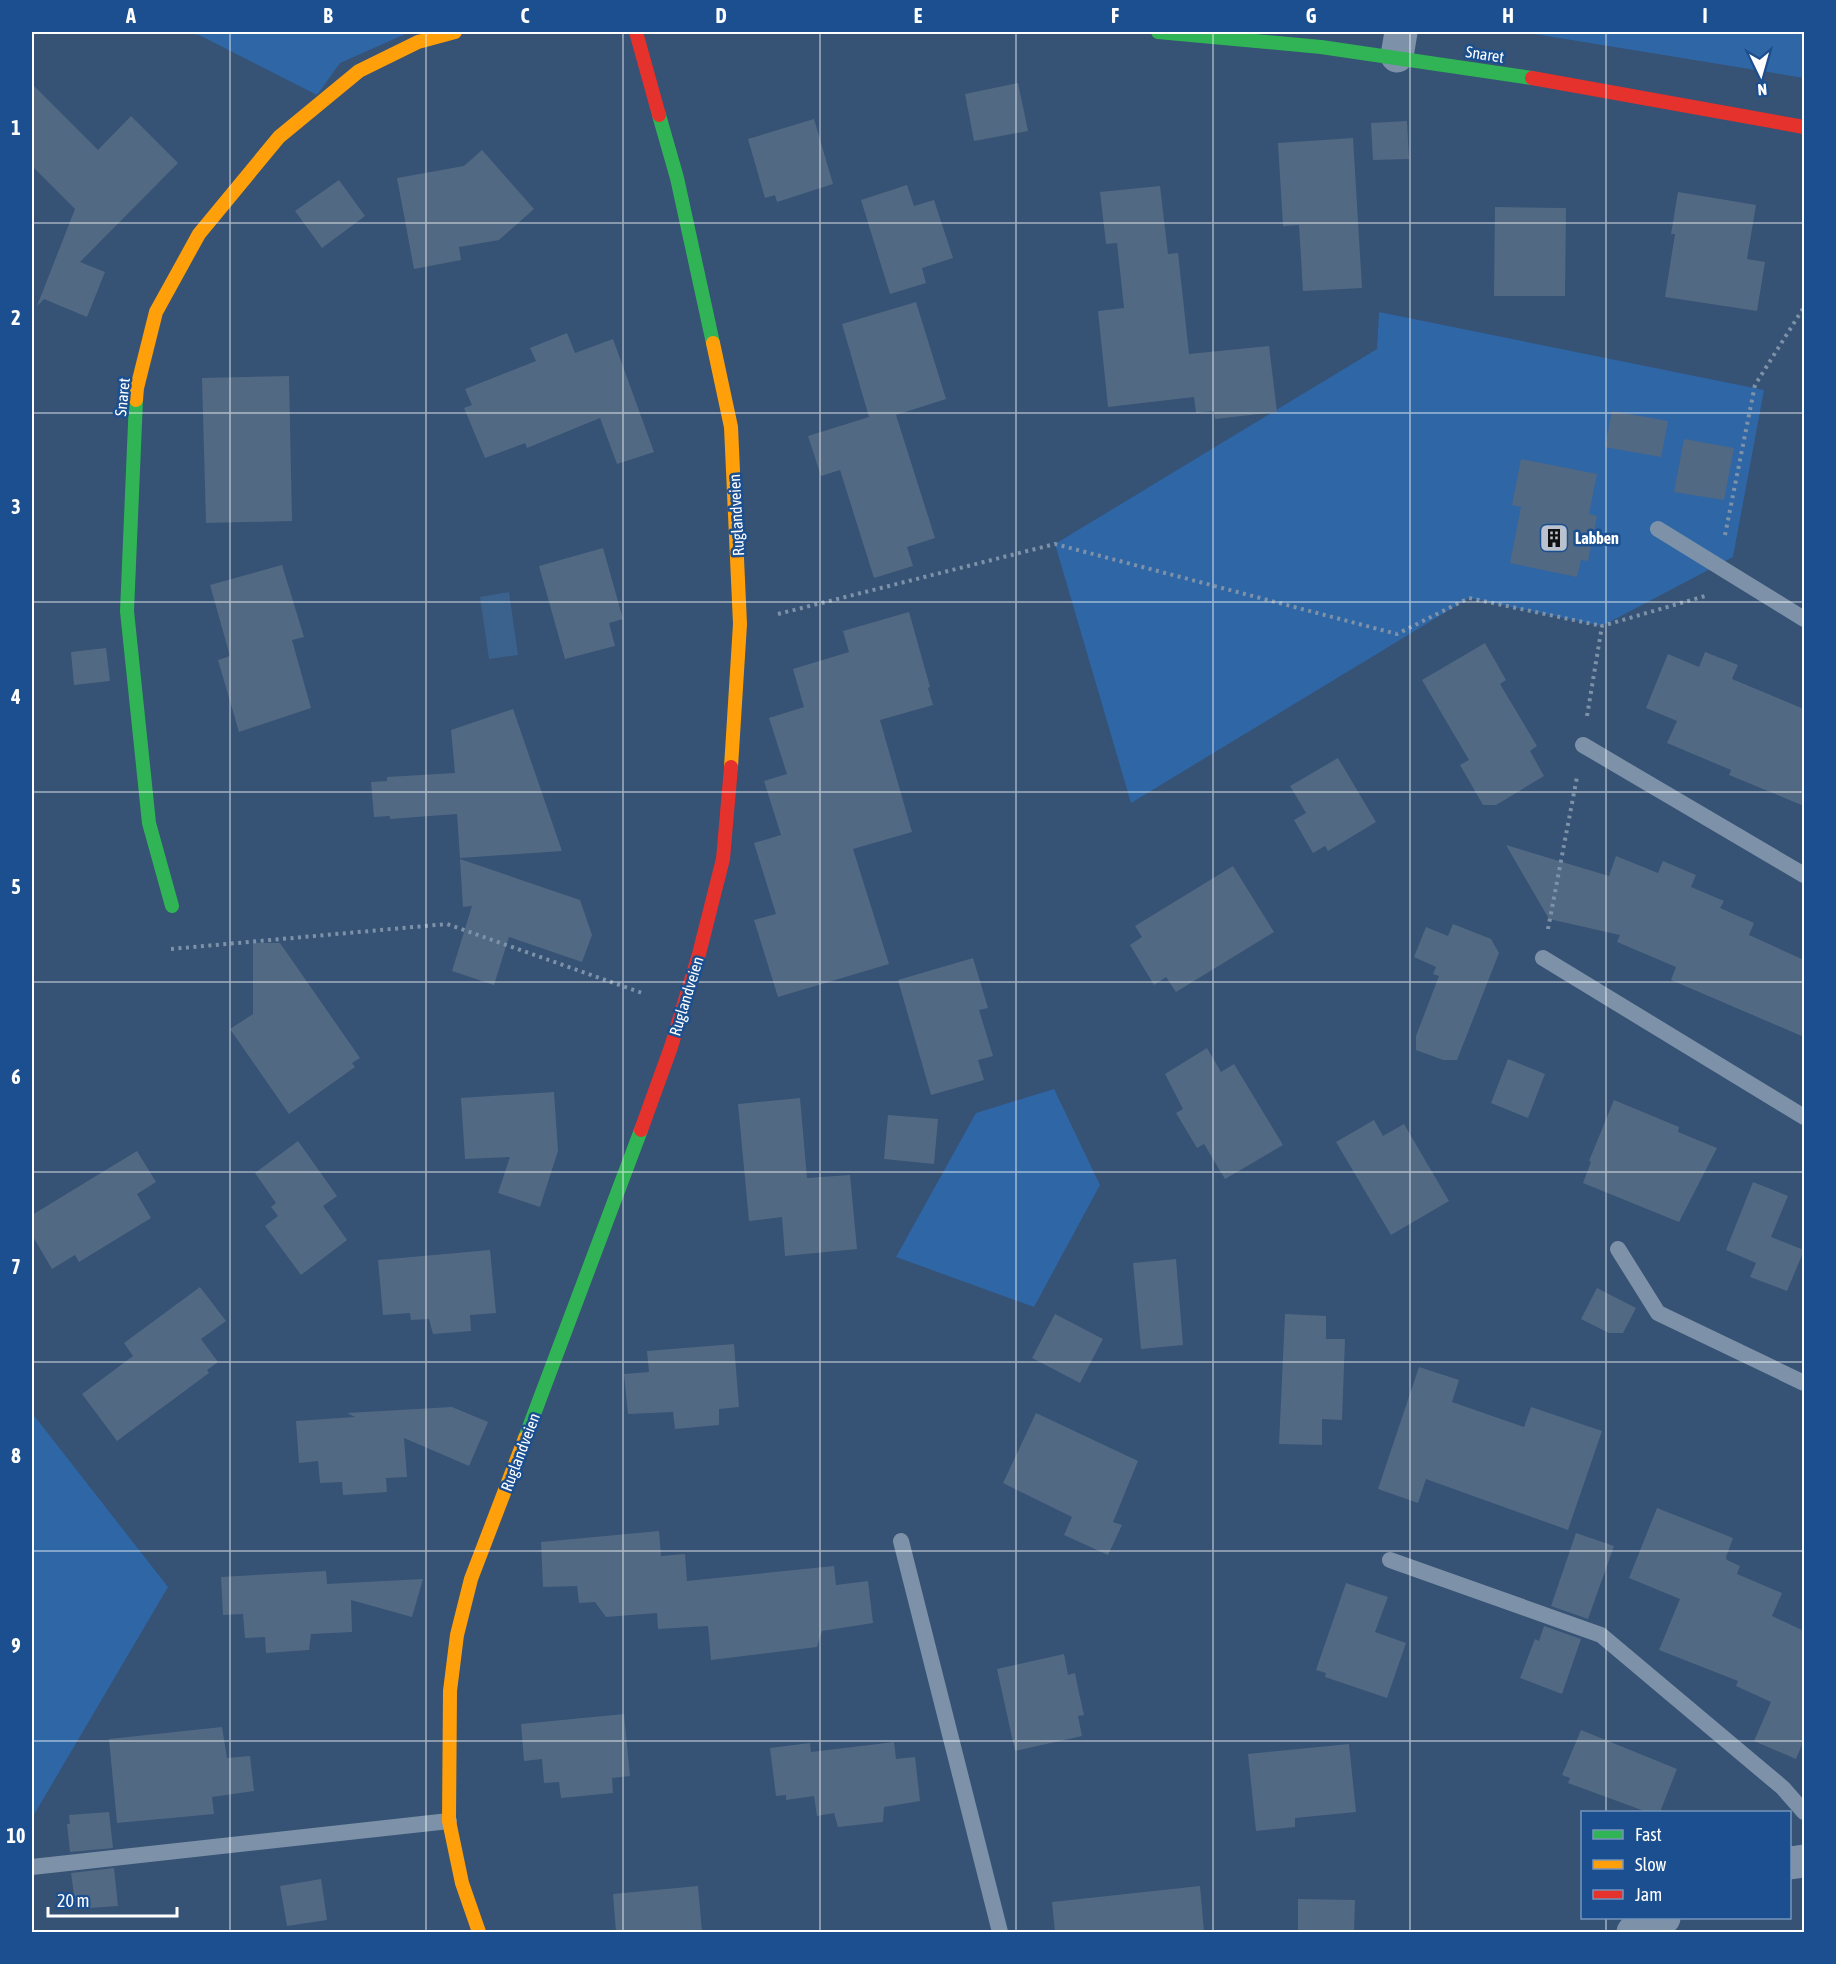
<svg xmlns="http://www.w3.org/2000/svg" width="1836" height="1964" font-family="'Asap Condensed',sans-serif">
<style>
.green{fill:#2f66a5}
.water{fill:#3b618d}
.building{fill:#526984}
.lines{fill:none;stroke-linecap:round;stroke-linejoin:round}
.path{stroke:#7d92a8;stroke-width:4;stroke-dasharray:3 4.5;stroke-linecap:butt}
.lane{stroke:#7d92a8;stroke-width:16}
.street{stroke:#7d92a8;stroke-width:33}
.fast{stroke:#30b455;stroke-width:14}
.slow{stroke:#ff9f0a;stroke-width:14}
.jam{stroke:#e5322d;stroke-width:14}
.grid{fill:none;stroke:#fff;stroke-width:1.5;stroke-opacity:0.55}
.labels{text-anchor:middle;stroke-width:5;stroke-linejoin:round;paint-order:stroke}
.street-label{font-size:16px;fill:#fff;stroke:#1b4f8f}
.poi-label{font-size:16px;font-weight:bold;fill:#fff;stroke:#1b4f8f;text-anchor:start}
.neatline{fill:none;stroke:#fff;stroke-width:2}
.grid-label{font-size:20px;text-anchor:middle;font-weight:bold;fill:#fff}
</style>
<rect width="100%" height="100%" fill="#365274"/>
<path class="green" d="M 180,32 L 410,32 L 340,63 L 317,95 L 199,35 Z
M 1523,32 L 1804,32 L 1804,78 Z
M 1379,312 L 1764,390 L 1733,557 L 1602,626 L 1469,598 L 1131,803 L 1055,544 L 1377,349 Z
M 1054,1089 L 1100,1185 L 1034,1307 L 896,1257 L 976,1113 Z
M 32,1413 L 168,1587 L 32,1818 Z"/>
<path class="water" d="M 509,592 L 518,655 L 489,659 L 480,597 Z"/>
<path class="building" d="M 1018,83 L 1028,131 L 974,141 L 965,94 Z
M 32,84 L 98,150 L 131,116 L 178,163 L 80,262 L 105,272 L 87,317 L 44,299 L 37,306 L 75,209 L 32,166 Z
M 814,119 L 833,184 L 777,202 L 775,195 L 765,198 L 748,139 Z
M 1407,121 L 1409,159 L 1373,160 L 1371,123 Z
M 1353,138 L 1362,288 L 1303,291 L 1299,225 L 1283,226 L 1278,143 Z
M 482,150 L 534,209 L 499,240 L 459,247 L 461,260 L 414,269 L 397,178 L 464,166 Z
M 339,180 L 365,216 L 322,248 L 295,211 Z
M 907,185 L 914,206 L 934,200 L 953,258 L 922,268 L 926,283 L 890,294 L 861,200 Z
M 1160,186 L 1168,254 L 1178,253 L 1189,354 L 1269,346 L 1277,412 L 1215,419 L 1214,411 L 1196,413 L 1194,397 L 1108,407 L 1098,311 L 1124,308 L 1117,243 L 1106,244 L 1100,192 Z
M 1678,192 L 1756,205 L 1747,259 L 1765,262 L 1757,311 L 1665,297 L 1675,234 L 1671,234 Z
M 1495,207 L 1566,208 L 1565,296 L 1494,296 Z
M 916,302 L 946,399 L 896,415 L 935,538 L 907,547 L 913,566 L 874,578 L 840,470 L 821,476 L 808,436 L 869,417 L 842,324 Z
M 567,333 L 575,353 L 613,339 L 654,452 L 617,464 L 600,418 L 527,448 L 525,443 L 485,458 L 464,408 L 472,405 L 465,389 L 536,361 L 530,348 Z
M 289,376 L 292,521 L 206,523 L 202,378 Z
M 1612,411 L 1668,421 L 1661,457 L 1605,447 Z
M 1684,439 L 1734,448 L 1724,500 L 1674,492 Z
M 1521,459 L 1597,474 L 1589,514 L 1597,516 L 1588,561 L 1581,560 L 1577,577 L 1510,563 L 1521,507 L 1512,505 Z
M 603,548 L 623,619 L 609,623 L 615,646 L 565,659 L 539,566 Z
M 282,565 L 304,637 L 292,640 L 311,708 L 239,732 L 218,660 L 230,656 L 210,585 Z
M 909,612 L 930,687 L 928,688 L 933,705 L 880,720 L 912,832 L 853,849 L 889,964 L 778,997 L 754,920 L 776,914 L 754,843 L 781,835 L 764,781 L 787,774 L 769,718 L 804,707 L 793,669 L 849,652 L 843,631 Z
M 1485,643 L 1506,680 L 1500,684 L 1537,746 L 1530,751 L 1544,776 L 1496,805 L 1483,805 L 1460,765 L 1469,760 L 1422,680 Z
M 106,648 L 110,681 L 74,685 L 71,652 Z
M 1705,652 L 1738,665 L 1732,679 L 1804,709 L 1804,806 L 1729,775 L 1731,770 L 1667,743 L 1677,721 L 1646,708 L 1668,654 L 1699,667 Z
M 513,709 L 562,851 L 460,858 L 457,814 L 390,819 L 390,816 L 374,817 L 371,782 L 387,781 L 387,777 L 455,773 L 451,730 Z
M 1338,758 L 1376,822 L 1328,851 L 1325,846 L 1313,853 L 1294,820 L 1306,813 L 1290,786 Z
M 1506,845 L 1609,876 L 1616,856 L 1658,873 L 1663,861 L 1696,875 L 1691,887 L 1724,901 L 1720,908 L 1754,923 L 1749,935 L 1804,960 L 1804,1037 L 1671,980 L 1676,967 L 1617,942 L 1620,935 L 1549,919 Z
M 460,859 L 580,900 L 592,935 L 582,962 L 509,937 L 494,985 L 452,971 L 472,906 L 463,907 Z
M 1233,866 L 1274,932 L 1176,992 L 1166,977 L 1154,985 L 1130,945 L 1142,937 L 1135,926 Z
M 1453,924 L 1491,939 L 1499,953 L 1457,1060 L 1443,1060 L 1416,1050 L 1416,1036 L 1439,976 L 1433,974 L 1436,967 L 1414,957 L 1426,927 L 1448,936 Z
M 253,943 L 280,943 L 360,1058 L 352,1063 L 355,1067 L 289,1114 L 230,1029 L 253,1014 Z
M 973,958 L 988,1008 L 979,1010 L 993,1056 L 978,1060 L 984,1080 L 931,1095 L 898,980 Z
M 1207,1048 L 1221,1072 L 1234,1064 L 1283,1145 L 1225,1179 L 1204,1144 L 1197,1148 L 1176,1113 L 1183,1109 L 1165,1074 Z
M 1508,1059 L 1545,1074 L 1528,1118 L 1491,1103 Z
M 554,1092 L 558,1151 L 540,1207 L 498,1193 L 510,1157 L 465,1159 L 461,1098 Z
M 800,1098 L 807,1178 L 850,1175 L 857,1249 L 785,1256 L 782,1217 L 749,1221 L 738,1104 Z
M 1614,1100 L 1679,1127 L 1678,1132 L 1717,1148 L 1679,1222 L 1583,1183 L 1591,1162 L 1589,1161 Z
M 888,1115 L 938,1119 L 934,1164 L 884,1159 Z
M 1374,1120 L 1383,1136 L 1404,1124 L 1449,1201 L 1391,1235 L 1336,1142 Z
M 298,1141 L 337,1196 L 323,1206 L 347,1240 L 301,1275 L 265,1226 L 278,1216 L 271,1207 L 276,1203 L 255,1173 Z
M 137,1151 L 156,1182 L 137,1194 L 151,1218 L 79,1262 L 75,1255 L 52,1269 L 32,1235 L 32,1215 Z
M 1753,1182 L 1788,1196 L 1771,1237 L 1804,1250 L 1787,1291 L 1750,1277 L 1756,1263 L 1726,1250 Z
M 490,1250 L 496,1313 L 470,1315 L 471,1331 L 433,1334 L 429,1319 L 411,1320 L 410,1313 L 383,1315 L 378,1260 Z
M 1176,1259 L 1183,1345 L 1141,1349 L 1133,1263 Z
M 200,1287 L 226,1321 L 201,1339 L 218,1362 L 207,1370 L 209,1373 L 117,1441 L 82,1394 L 133,1356 L 124,1343 Z
M 1597,1288 L 1636,1308 L 1623,1333 L 1609,1333 L 1581,1319 Z
M 1055,1314 L 1103,1339 L 1080,1383 L 1032,1358 Z
M 1285,1314 L 1326,1316 L 1326,1339 L 1345,1339 L 1342,1420 L 1322,1419 L 1322,1445 L 1279,1444 Z
M 734,1344 L 739,1407 L 719,1409 L 719,1425 L 675,1429 L 673,1412 L 628,1414 L 624,1374 L 649,1372 L 647,1351 Z
M 1419,1367 L 1459,1380 L 1452,1402 L 1524,1427 L 1531,1407 L 1602,1431 L 1568,1530 L 1426,1479 L 1418,1503 L 1378,1489 Z
M 452,1407 L 488,1422 L 469,1466 L 404,1438 L 407,1477 L 386,1478 L 387,1492 L 343,1495 L 342,1482 L 320,1483 L 318,1461 L 299,1463 L 296,1421 L 355,1417 L 347,1413 Z
M 1036,1413 L 1138,1461 L 1113,1522 L 1122,1525 L 1108,1555 L 1064,1535 L 1072,1517 L 1003,1483 Z
M 1657,1508 L 1733,1538 L 1726,1557 L 1727,1560 L 1740,1566 L 1737,1574 L 1782,1593 L 1772,1616 L 1802,1630 L 1804,1625 L 1804,1740 L 1796,1759 L 1754,1741 L 1771,1702 L 1736,1686 L 1738,1681 L 1659,1650 L 1680,1599 L 1629,1578 Z
M 659,1531 L 661,1556 L 685,1554 L 687,1581 L 834,1566 L 836,1585 L 868,1581 L 873,1623 L 822,1631 L 817,1647 L 711,1660 L 708,1626 L 658,1629 L 657,1613 L 606,1617 L 595,1602 L 579,1603 L 577,1586 L 543,1587 L 541,1542 Z
M 1576,1533 L 1614,1546 L 1588,1619 L 1551,1606 Z
M 326,1571 L 327,1584 L 423,1579 L 412,1617 L 351,1600 L 352,1632 L 311,1634 L 309,1650 L 266,1653 L 265,1637 L 245,1638 L 243,1614 L 223,1615 L 221,1577 Z
M 1346,1583 L 1388,1597 L 1375,1632 L 1406,1643 L 1387,1698 L 1325,1677 L 1326,1673 L 1316,1670 Z
M 1544,1626 L 1581,1639 L 1562,1694 L 1520,1678 L 1535,1639 L 1539,1641 Z
M 1064,1654 L 1068,1675 L 1075,1673 L 1079,1693 L 1084,1715 L 1078,1716 L 1082,1736 L 1015,1751 L 997,1669 Z
M 624,1714 L 630,1776 L 612,1778 L 613,1793 L 561,1798 L 559,1782 L 544,1783 L 542,1759 L 524,1761 L 521,1724 Z
M 222,1727 L 227,1758 L 250,1756 L 254,1791 L 212,1797 L 214,1814 L 117,1823 L 109,1739 Z
M 1581,1730 L 1677,1769 L 1660,1812 L 1647,1812 L 1568,1783 L 1570,1778 L 1562,1775 Z
M 894,1742 L 896,1759 L 915,1757 L 920,1801 L 884,1807 L 883,1822 L 838,1827 L 834,1813 L 817,1816 L 814,1796 L 786,1800 L 786,1795 L 776,1796 L 770,1748 L 810,1743 L 811,1752 Z
M 1349,1744 L 1356,1812 L 1295,1818 L 1295,1827 L 1256,1831 L 1248,1754 Z
M 109,1812 L 113,1848 L 70,1852 L 67,1824 L 70,1824 L 69,1815 Z
M 114,1868 L 118,1906 L 76,1909 L 71,1873 Z
M 321,1879 L 327,1920 L 287,1926 L 280,1886 Z
M 698,1886 L 702,1932 L 616,1932 L 613,1894 Z
M 1200,1886 L 1204,1932 L 1055,1932 L 1052,1902 Z
M 1298,1899 L 1355,1900 L 1354,1932 L 1298,1932 Z"/>
<g class="lines">
<path class="path" d="M 1725,535 L 1755,385 L 1804,307
M 778,614 L 1055,544 L 1397,634 L 1469,598 L 1602,626
M 1587,716 L 1602,626 L 1705,596
M 1548,929 L 1577,777
M 171,949 L 447,924 L 645,994"/>
<path class="lane" d="M 1658,529 L 1804,619
M 1583,745 L 1804,875
M 1543,958 L 1804,1117
M 1618,1249 L 1658,1313 L 1804,1383
M 901,1541 L 1000,1932
M 1390,1560 L 1601,1635 L 1783,1788 L 1804,1812
M 32,1867 L 449,1821"/>
<path class="street" d="M 1397,56 L 1401,32
M 1790,1863 L 1804,1861
M 1633,1932 L 1664,1918"/>
<path class="fast" d="M 1158,32 L 1321,47 L 1532,78
M 659,115 L 677,178 L 713,343
M 136,400 L 127,611 L 149,823 L 172,906
M 525,1438 L 641,1130"/>
<path class="slow" d="M 713,343 L 731,427 L 740,624 L 731,767
M 136,400 L 137,388 L 156,312 L 199,234 L 279,137 L 359,71 L 418,42 L 455,32
M 479,1932 L 462,1883 L 449,1821 L 450,1691 L 457,1635 L 471,1579 L 525,1438"/>
<path class="jam" d="M 636,32 L 659,115
M 1532,78 L 1804,127
M 641,1130 L 671,1047 L 699,954 L 723,859 L 731,767"/>
</g>
<path class="grid" d="M 230,32 L 230,1932M 426,32 L 426,1932M 623,32 L 623,1932M 820,32 L 820,1932M 1016,32 L 1016,1932M 1213,32 L 1213,1932M 1410,32 L 1410,1932M 1606,32 L 1606,1812M 32,223 L 1804,223M 32,413 L 1804,413M 32,602 L 1804,602M 32,792 L 1804,792M 32,982 L 1804,982M 32,1172 L 1804,1172M 32,1362 L 1804,1362M 32,1551 L 1804,1551M 32,1741 L 1804,1741M 1606,1918 L 1606,1932"/>
<defs>
<g id="building-square" transform="scale(1.5)"><rect x="-9" y="-9" width="18" height="18" rx="4" fill="#b9c2ce" stroke="#1b4f8f"/><path d="M-4-6H4V6H1V3H-1V6H-4ZM-2.5-4.3h1.7v1.8h-1.7ZM.8-4.3h1.7v1.8H.8ZM-2.5-1h1.7V.8h-1.7ZM.8-1h1.7V.8H.8Z" fill="#111"/></g>
</defs>
<g fill-rule="evenodd">
<use href="#building-square" x="1554" y="538"/>
</g>
<g class="labels">
<g class="street-label">
<text transform="translate(1485 54) rotate(9)" y="6">Snaret</text>
<text transform="translate(122 397) rotate(-84)" y="6">Snaret</text>
<text transform="translate(736 515) rotate(-93)" y="6">Ruglandveien</text>
<text transform="translate(686 996) rotate(-73)" y="6">Ruglandveien</text>
<text transform="translate(520 1452) rotate(-69)" y="6">Ruglandveien</text>
</g>
<g class="poi-label">
<text x="1575" y="544">Labben</text>
</g>
</g>
<rect width="1836" height="1964" fill="none" stroke="#1b4f8f" stroke-width="66"/>
<rect x="1581" y="1811" width="210" height="108" fill="#1b4f8f" stroke="#7695bc" stroke-width="1.5"/>
<rect x="1593" y="1830" width="30" height="9" fill="#30b455" stroke="#7695bc" stroke-width="1.5"/>
<text x="1635" y="1841" font-size="18" fill="#ffffff">Fast</text>
<rect x="1593" y="1860" width="30" height="9" fill="#ff9f0a" stroke="#7695bc" stroke-width="1.5"/>
<text x="1635" y="1871" font-size="18" fill="#ffffff">Slow</text>
<rect x="1593" y="1890" width="30" height="9" fill="#e5322d" stroke="#7695bc" stroke-width="1.5"/>
<text x="1635" y="1901" font-size="18" fill="#ffffff">Jam</text>
<g transform="translate(1761 75) rotate(175)" stroke="#1b4f8f" stroke-width="4.5" paint-order="stroke">
<path d="M0-4.5L10 22L0 15L-10 22Z" fill="#ffffff"/>
<text y="-9" font-size="16" font-weight="bold" text-anchor="middle" fill="#ffffff">N</text>
</g>
<path d="M48 1907v9h129v-9" fill="none" stroke="#ffffff" stroke-width="3"/>
<text x="57" y="1907" font-size="18" fill="#ffffff" stroke="#1b4f8f" stroke-width="4.5" paint-order="stroke">20 m</text>
<rect x="33" y="33" width="1770" height="1898" class="neatline"/>
<g class="grid-label">
<text x="131" y="23">A</text>
<text x="328" y="23">B</text>
<text x="525" y="23">C</text>
<text x="721" y="23">D</text>
<text x="918" y="23">E</text>
<text x="1115" y="23">F</text>
<text x="1311" y="23">G</text>
<text x="1508" y="23">H</text>
<text x="1705" y="23">I</text>
<text x="16" y="135">1</text>
<text x="16" y="325">2</text>
<text x="16" y="514">3</text>
<text x="16" y="704">4</text>
<text x="16" y="894">5</text>
<text x="16" y="1084">6</text>
<text x="16" y="1274">7</text>
<text x="16" y="1463">8</text>
<text x="16" y="1653">9</text>
<text x="16" y="1843">10</text>
</g>
</svg>
